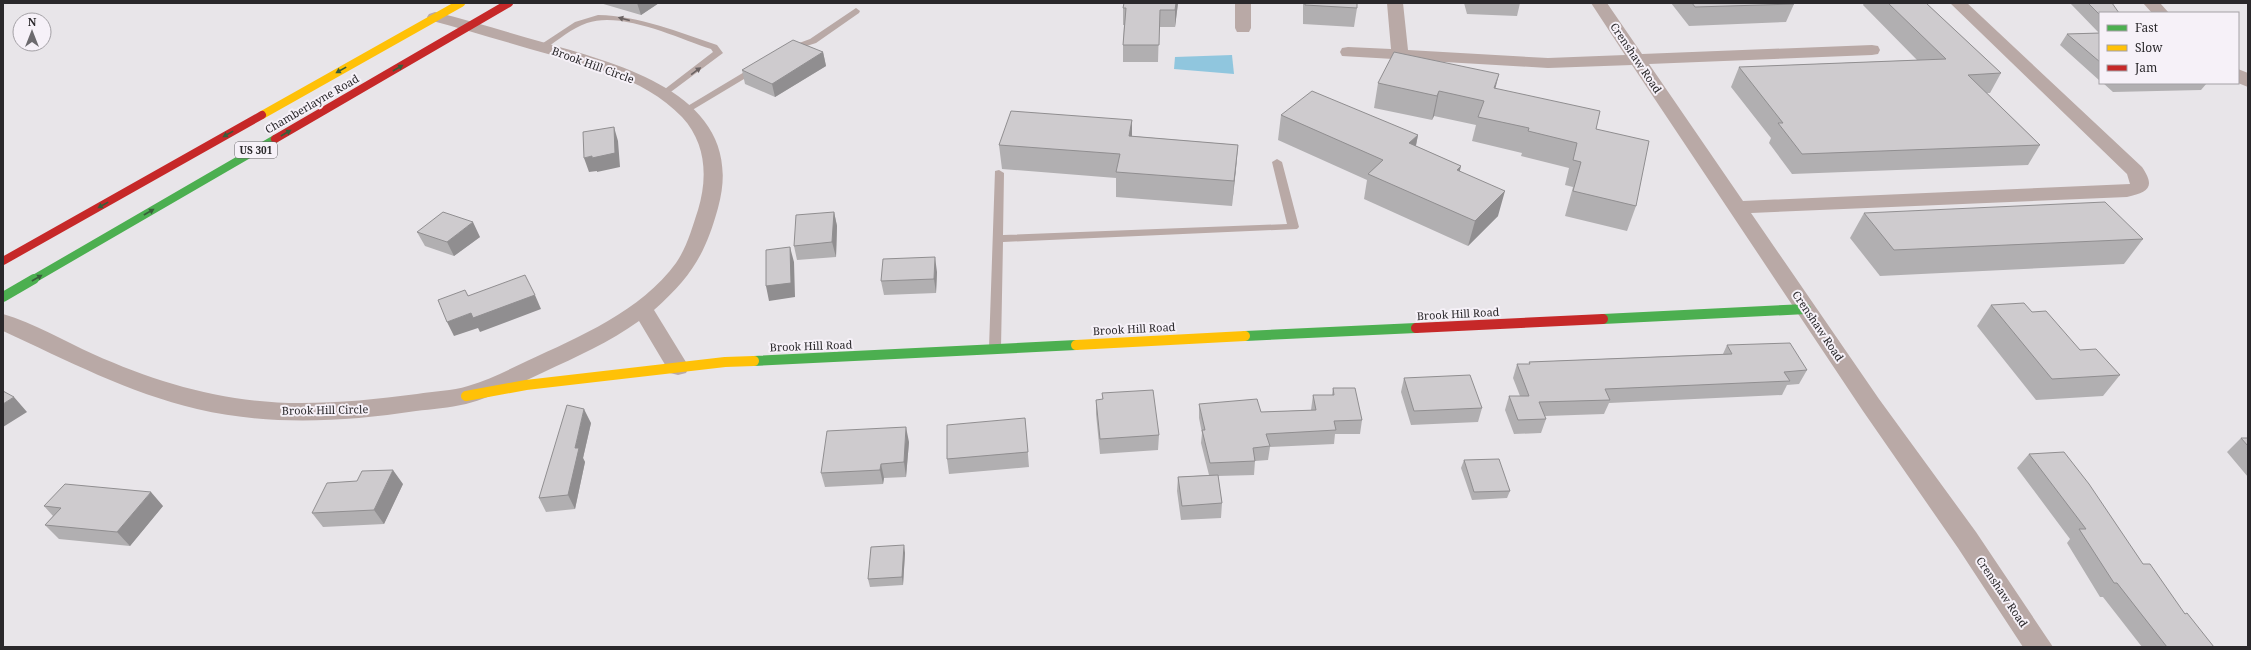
<svg xmlns="http://www.w3.org/2000/svg" width="2251" height="650" font-family="'Noto Serif',serif">
<style>
.water{fill:#90c6de}
.lines{fill:none;stroke-linecap:round;stroke-linejoin:round}
.lane{fill:#b9a9a6;fill-rule:evenodd}
.street{fill:#b9a9a6;fill-rule:evenodd}
.fast-far1{stroke:#4caf50;stroke-width:8}
.fast{stroke:#4caf50;stroke-width:10}
.slow-far1{stroke:#ffc107;stroke-width:8}
.slow{stroke:#ffc107;stroke-width:10}
.jam-far1{stroke:#c62828;stroke-width:8}
.jam{stroke:#c62828;stroke-width:10}
.wall{fill:#b1afb1}
.shaded-wall{fill:#908e90}
.building{fill:#cecbce;stroke:#908e90}
.oneway{fill:#6a6262}
.oneway2{fill:#385e3a}
.labels{text-anchor:middle;stroke-width:4;stroke-linejoin:round;paint-order:stroke}
.shield{fill:#f6f1f8;stroke:#676468;stroke-width:1}
.shield-label{font-size:10px;font-weight:bold;fill:#2a282b}
.street-label{font-size:11px;fill:#2a282b;stroke:#f6f1f8}
</style>
<rect width="100%" height="100%" fill="#e8e5e9"/>
<path class="water" d="M 1232,55 L 1234,74 L 1174,69 L 1175,57 Z"/>
<g class="lines">
<path class="lane" d="M 856,8 L 860,11 L 859,13 L 816,43 L 788,52 L 783,49 L 810,39 Z
M 598,15 C 640,16 678,32 717,45 L 723,53 L 664,97 L 661,96 L 661,92 L 713,52 L 711,49 C 677,38 622,11 587,23 C 572,28 558,40 545,49 L 542,50 L 537,47 L 575,22 Z
M 756,65 L 759,66 L 759,70 L 689,112 L 686,113 L 681,110 Z
M 1277,159 L 1282,162 L 1299,227 L 1297,229 L 1003,242 L 1001,348 L 995,352 L 991,351 L 989,348 L 995,171 L 999,170 L 1004,173 L 1003,235 L 1287,224 L 1272,162 Z"/>
<path class="street" d="M 1235,3 L 1251,3 L 1251,28 L 1249,32 L 1237,32 L 1235,28 Z
M 1387,3 L 1403,3 L 1408,50 L 1548,58 L 1625,55 L 1591,3 L 1607,3 L 1642,54 L 1872,45 L 1878,46 L 1880,50 L 1878,54 L 1872,55 L 1649,64 L 1743,201 L 2130,184 L 2127,174 L 1950,3 L 1967,3 L 2142,167 C 2156,188 2148,192 2127,197 L 1751,213 L 1879,399 L 1976,532 L 2053,647 L 2023,647 L 1958,548 L 1863,411 L 1632,65 L 1548,68 L 1342,56 L 1340,52 L 1342,48 L 1348,47 L 1391,49 Z
M 2143,3 L 2160,3 L 2169,13 L 2152,13 Z
M 435,12 C 471,21 507,32 542,42 C 622,65 749,96 718,208 C 705,255 691,277 654,310 L 689,367 L 686,373 L 678,375 L 670,373 L 639,321 C 610,342 576,357 544,372 C 518,384 493,397 466,404 C 449,408 432,409 416,411 C 342,422 270,426 197,409 C 129,393 66,360 3,331 L 3,314 C 34,323 64,341 93,354 C 160,384 227,403 301,403 C 340,403 378,399 417,394 C 434,391 452,391 468,386 C 489,380 508,370 527,361 C 579,337 641,311 676,263 C 687,247 692,228 698,210 C 708,177 706,143 682,117 C 643,76 582,64 530,49 C 496,39 463,29 429,20 L 427,17 L 429,14 Z
M 2238,69 L 2248,73 L 2248,87 L 2238,83 Z"/>
<path class="fast-far1" d="M 32,280 L 275,139"/>
<path class="fast" d="M 3,297 L 34,279
M 1603,319 L 1806,309
M 1245,336 L 1416,328
M 754,361 L 1076,345"/>
<path class="slow-far1" d="M 262,115 L 461,3"/>
<path class="slow" d="M 1076,345 L 1245,336
M 466,396 L 526,385 L 725,362 L 754,361"/>
<path class="jam-far1" d="M 275,139 L 509,3
M 3,261 L 262,115"/>
<path class="jam" d="M 1416,328 L 1603,319"/>
</g>
<path class="wall" d="M 600,3 L 659,3 L 641,15 Z
M 1124,3 L 1178,3 L 1175,27 L 1159,27 L 1158,62 L 1123,62 L 1123,45 L 1124,25 L 1123,25 L 1123,8 Z
M 1303,3 L 1357,3 L 1357,8 L 1354,27 L 1303,24 Z
M 1464,3 L 1520,3 L 1517,16 L 1467,14 Z
M 1671,3 L 1794,3 L 1794,4 L 1786,22 L 1689,26 Z
M 1864,3 L 1926,3 L 2001,73 L 1990,93 L 1987,93 L 2040,145 L 2028,165 L 1792,174 L 1769,143 L 1771,138 L 1731,87 L 1739,67 L 1917,60 L 1863,5 Z
M 2070,3 L 2112,3 L 2100,13 L 2100,81 L 2060,45 L 2067,34 L 2099,33 Z
M 823,52 L 826,66 L 775,97 L 745,84 L 742,70 Z
M 1378,83 L 1495,88 L 1596,129 L 1636,206 L 1627,231 L 1565,216 L 1573,187 L 1565,185 L 1569,168 L 1521,156 L 1522,153 L 1472,141 L 1476,125 L 1434,116 L 1432,120 L 1374,108 Z
M 2103,83 L 2207,83 L 2201,90 L 2113,92 Z
M 1281,115 L 1418,135 L 1416,146 L 1461,166 L 1459,171 L 1498,216 L 1468,246 L 1364,199 L 1367,180 L 1278,140 Z
M 1132,120 L 1132,136 L 1238,145 L 1232,206 L 1116,197 L 1116,178 L 1002,169 L 999,145 Z
M 834,212 L 837,226 L 836,257 L 797,260 L 794,246 Z
M 1864,213 L 2143,239 L 2124,264 L 1880,276 L 1850,238 Z
M 417,232 L 480,237 L 454,256 L 425,246 Z
M 937,272 L 936,293 L 884,295 L 881,281 Z
M 1991,305 L 2032,312 L 2080,350 L 2120,375 L 2103,396 L 2036,400 L 1977,326 Z
M 1727,345 L 1807,370 L 1799,384 L 1787,385 L 1782,395 L 1609,403 L 1604,414 L 1545,416 L 1546,419 L 1541,433 L 1514,434 L 1505,410 L 1509,396 L 1520,396 L 1513,378 L 1517,364 L 1529,364 L 1529,362 L 1723,354 Z
M 1404,378 L 1482,408 L 1478,422 L 1411,425 L 1401,392 Z
M 1333,388 L 1362,420 L 1360,434 L 1335,434 L 1334,444 L 1270,447 L 1268,460 L 1255,461 L 1254,475 L 1218,476 L 1222,503 L 1221,518 L 1181,520 L 1177,491 L 1178,477 L 1209,475 L 1201,443 L 1202,433 L 1199,418 L 1199,404 L 1261,412 L 1311,410 L 1313,395 L 1332,395 Z
M 1102,393 L 1159,435 L 1158,450 L 1100,454 L 1096,414 L 1096,400 L 1103,400 Z
M 1025,418 L 1029,467 L 949,474 L 947,459 Z
M 591,423 L 583,458 L 585,462 L 575,509 L 546,512 L 539,498 Z
M 2241,438 L 2248,438 L 2248,477 L 2227,452 Z
M 909,442 L 906,477 L 884,478 L 883,484 L 825,487 L 821,473 Z
M 2029,454 L 2143,564 L 2185,614 L 2214,647 L 2142,647 L 2103,597 L 2100,597 L 2067,543 L 2070,539 L 2017,468 Z
M 1464,460 L 1510,491 L 1507,498 L 1472,500 L 1461,468 Z
M 403,484 L 384,524 L 323,527 L 312,513 Z
M 44,506 L 163,506 L 130,546 L 59,539 L 45,525 L 53,516 Z
M 905,553 L 903,585 L 870,587 L 868,579 Z"/>
<path class="shaded-wall" d="M 637,3 L 659,3 L 641,15 Z
M 1176,3 L 1178,3 L 1175,27 L 1175,10 Z
M 823,52 L 826,66 L 775,97 L 772,84 Z
M 1499,74 L 1493,98 L 1494,88 Z
M 1439,91 L 1434,116 L 1432,120 L 1437,96 Z
M 1132,120 L 1132,144 L 1129,136 Z
M 614,127 L 618,141 L 620,167 L 597,172 L 597,171 L 589,172 L 584,158 L 592,156 Z
M 1418,135 L 1413,159 L 1409,143 Z
M 1238,145 L 1236,169 L 1232,206 L 1234,181 Z
M 1461,166 L 1455,191 L 1457,170 Z
M 1505,191 L 1498,216 L 1468,246 L 1475,221 Z
M 834,212 L 837,226 L 836,257 L 832,242 Z
M 473,222 L 480,237 L 454,256 L 447,242 Z
M 790,247 L 794,262 L 795,297 L 769,301 L 766,286 Z
M 935,257 L 937,272 L 936,293 L 934,279 Z
M 535,295 L 541,309 L 480,332 L 478,328 L 454,336 L 447,322 L 471,313 Z
M 14,397 L 27,412 L 3,427 L 3,404 Z
M 584,409 L 591,423 L 583,458 L 585,462 L 575,509 L 568,495 L 575,448 Z
M 906,427 L 909,442 L 906,477 L 904,462 Z
M 881,464 L 884,478 L 883,484 L 880,470 Z
M 393,470 L 403,484 L 384,524 L 374,510 Z
M 151,492 L 163,506 L 130,546 L 117,532 Z
M 904,545 L 905,553 L 903,585 L 902,577 Z"/>
<path class="building" d="M 1124,3 L 1176,3 L 1175,10 L 1160,10 L 1159,45 L 1123,45 L 1126,8 L 1123,8 Z
M 1305,3 L 1357,3 L 1357,8 L 1305,5 Z
M 1692,3 L 1794,3 L 1794,4 L 1695,7 Z
M 1888,3 L 1926,3 L 2001,73 L 1968,75 L 2040,145 L 1802,154 L 1778,123 L 1783,123 L 1739,67 L 1946,59 Z
M 2088,3 L 2112,3 L 2119,13 L 2100,13 L 2100,15 Z
M 2100,33 L 2100,62 L 2067,34 Z
M 793,40 L 823,52 L 772,84 L 742,70 Z
M 1394,52 L 1499,74 L 1494,88 L 1600,111 L 1596,129 L 1649,141 L 1636,206 L 1573,191 L 1581,162 L 1573,160 L 1577,143 L 1528,131 L 1529,128 L 1478,117 L 1484,101 L 1439,91 L 1437,96 L 1378,83 Z
M 1312,91 L 1418,135 L 1409,143 L 1461,166 L 1457,170 L 1505,191 L 1475,221 L 1368,174 L 1383,160 L 1281,115 Z
M 1011,111 L 1132,120 L 1129,136 L 1238,145 L 1234,181 L 1116,172 L 1120,154 L 999,145 Z
M 614,127 L 615,153 L 592,158 L 592,156 L 584,158 L 583,132 Z
M 2105,202 L 2143,239 L 1894,250 L 1864,213 Z
M 443,212 L 473,222 L 447,242 L 417,232 Z
M 834,212 L 832,242 L 794,246 L 796,215 Z
M 790,247 L 791,283 L 766,286 L 766,250 Z
M 935,257 L 934,279 L 881,281 L 883,259 Z
M 525,275 L 535,295 L 473,318 L 471,313 L 447,322 L 438,300 L 465,290 L 468,296 Z
M 2024,303 L 2032,312 L 2046,311 L 2080,350 L 2096,349 L 2120,375 L 2052,379 L 1991,305 Z
M 1790,343 L 1807,370 L 1784,372 L 1790,381 L 1605,389 L 1610,400 L 1539,402 L 1546,419 L 1518,420 L 1509,396 L 1529,396 L 1517,364 L 1530,364 L 1529,362 L 1732,354 L 1727,345 Z
M 1470,375 L 1482,408 L 1414,411 L 1404,378 Z
M 1333,388 L 1355,388 L 1362,420 L 1334,421 L 1336,430 L 1266,434 L 1270,446 L 1253,448 L 1255,461 L 1210,463 L 1202,430 L 1205,430 L 1199,404 L 1257,399 L 1261,412 L 1316,410 L 1313,395 L 1334,395 Z
M 1153,390 L 1159,435 L 1100,439 L 1096,400 L 1103,399 L 1102,393 Z
M 3,391 L 14,397 L 3,404 Z
M 567,405 L 584,409 L 575,448 L 579,448 L 568,495 L 539,498 Z
M 1025,418 L 1028,452 L 947,459 L 947,425 Z
M 906,427 L 904,462 L 881,464 L 880,470 L 821,473 L 827,431 Z
M 2241,438 L 2248,438 L 2248,446 Z
M 2064,452 L 2089,484 L 2143,564 L 2150,564 L 2185,614 L 2187,613 L 2214,647 L 2167,647 L 2117,583 L 2114,583 L 2079,529 L 2086,529 L 2029,454 Z
M 1499,459 L 1510,491 L 1474,492 L 1464,460 Z
M 393,470 L 374,510 L 312,513 L 327,483 L 357,481 L 362,471 Z
M 1218,475 L 1222,503 L 1182,506 L 1178,477 Z
M 65,484 L 151,492 L 117,532 L 45,525 L 61,508 L 44,506 Z
M 904,545 L 902,577 L 868,579 L 871,547 Z"/>
<defs><path id="oneway-solid" d="M-6-.8H1V-3.2L6.5 0L1 3.2V.8H-6Z"/></defs>
<g class="oneway">
<use href="#oneway-solid" transform="translate(624 19) rotate(-165)"/>
<use href="#oneway-solid" transform="translate(696 71) rotate(-36)"/>
</g>
<g class="oneway2">
<use href="#oneway-solid" transform="translate(398 68) rotate(-30)"/>
<use href="#oneway-solid" transform="translate(341 70) rotate(151)"/>
<use href="#oneway-solid" transform="translate(286 133) rotate(-30)"/>
<use href="#oneway-solid" transform="translate(228 134) rotate(151)"/>
<use href="#oneway-solid" transform="translate(103 205) rotate(151)"/>
<use href="#oneway-solid" transform="translate(149 212) rotate(-30)"/>
<use href="#oneway-solid" transform="translate(37 278) rotate(-30)"/>
</g>
<g class="labels">
<rect class="shield" x="235" y="142" width="42" height="16" rx="3"/>
<g class="shield-label">
<text x="256" y="154">US 301</text>
</g>
<g class="street-label">
<text transform="translate(1636 58) rotate(56)" y="4">Crenshaw Road</text>
<text transform="translate(593 65) rotate(20)" y="4">Brook Hill Circle</text>
<text transform="translate(312 104) rotate(-30)" y="4">Chamberlayne Road</text>
<text transform="translate(1458 314) rotate(-3)" y="4">Brook Hill Road</text>
<text transform="translate(1818 326) rotate(56)" y="4">Crenshaw Road</text>
<text transform="translate(1134 329) rotate(-3)" y="4">Brook Hill Road</text>
<text transform="translate(811 346) rotate(-2)" y="4">Brook Hill Road</text>
<text transform="translate(325 410) rotate(-1)" y="4">Brook Hill Circle</text>
<text transform="translate(2002 592) rotate(56)" y="4">Crenshaw Road</text>
</g>
</g>
<rect width="2251" height="650" fill="none" stroke="#2a282b" stroke-width="8"/>
<rect x="2099" y="12" width="140" height="72" fill="#f6f1f8" stroke="#a4a1a6"/>
<rect x="2107" y="25" width="20" height="6" fill="#4caf50" stroke="#a4a1a6"/>
<text x="2135" y="32" font-size="12" fill="#2a282b">Fast</text>
<rect x="2107" y="45" width="20" height="6" fill="#ffc107" stroke="#a4a1a6"/>
<text x="2135" y="52" font-size="12" fill="#2a282b">Slow</text>
<rect x="2107" y="65" width="20" height="6" fill="#c62828" stroke="#a4a1a6"/>
<text x="2135" y="72" font-size="12" fill="#2a282b">Jam</text>
<g transform="translate(32 32)"><circle r="19" fill="#f6f1f8" stroke="#a4a1a6"/>
<path d="M0-3L7 15L0 10L-7 15Z" fill="#6c6a6e"/>
<text y="-6" font-size="11" font-weight="bold" text-anchor="middle" fill="#2a282b">N</text>
</g>
</svg>
